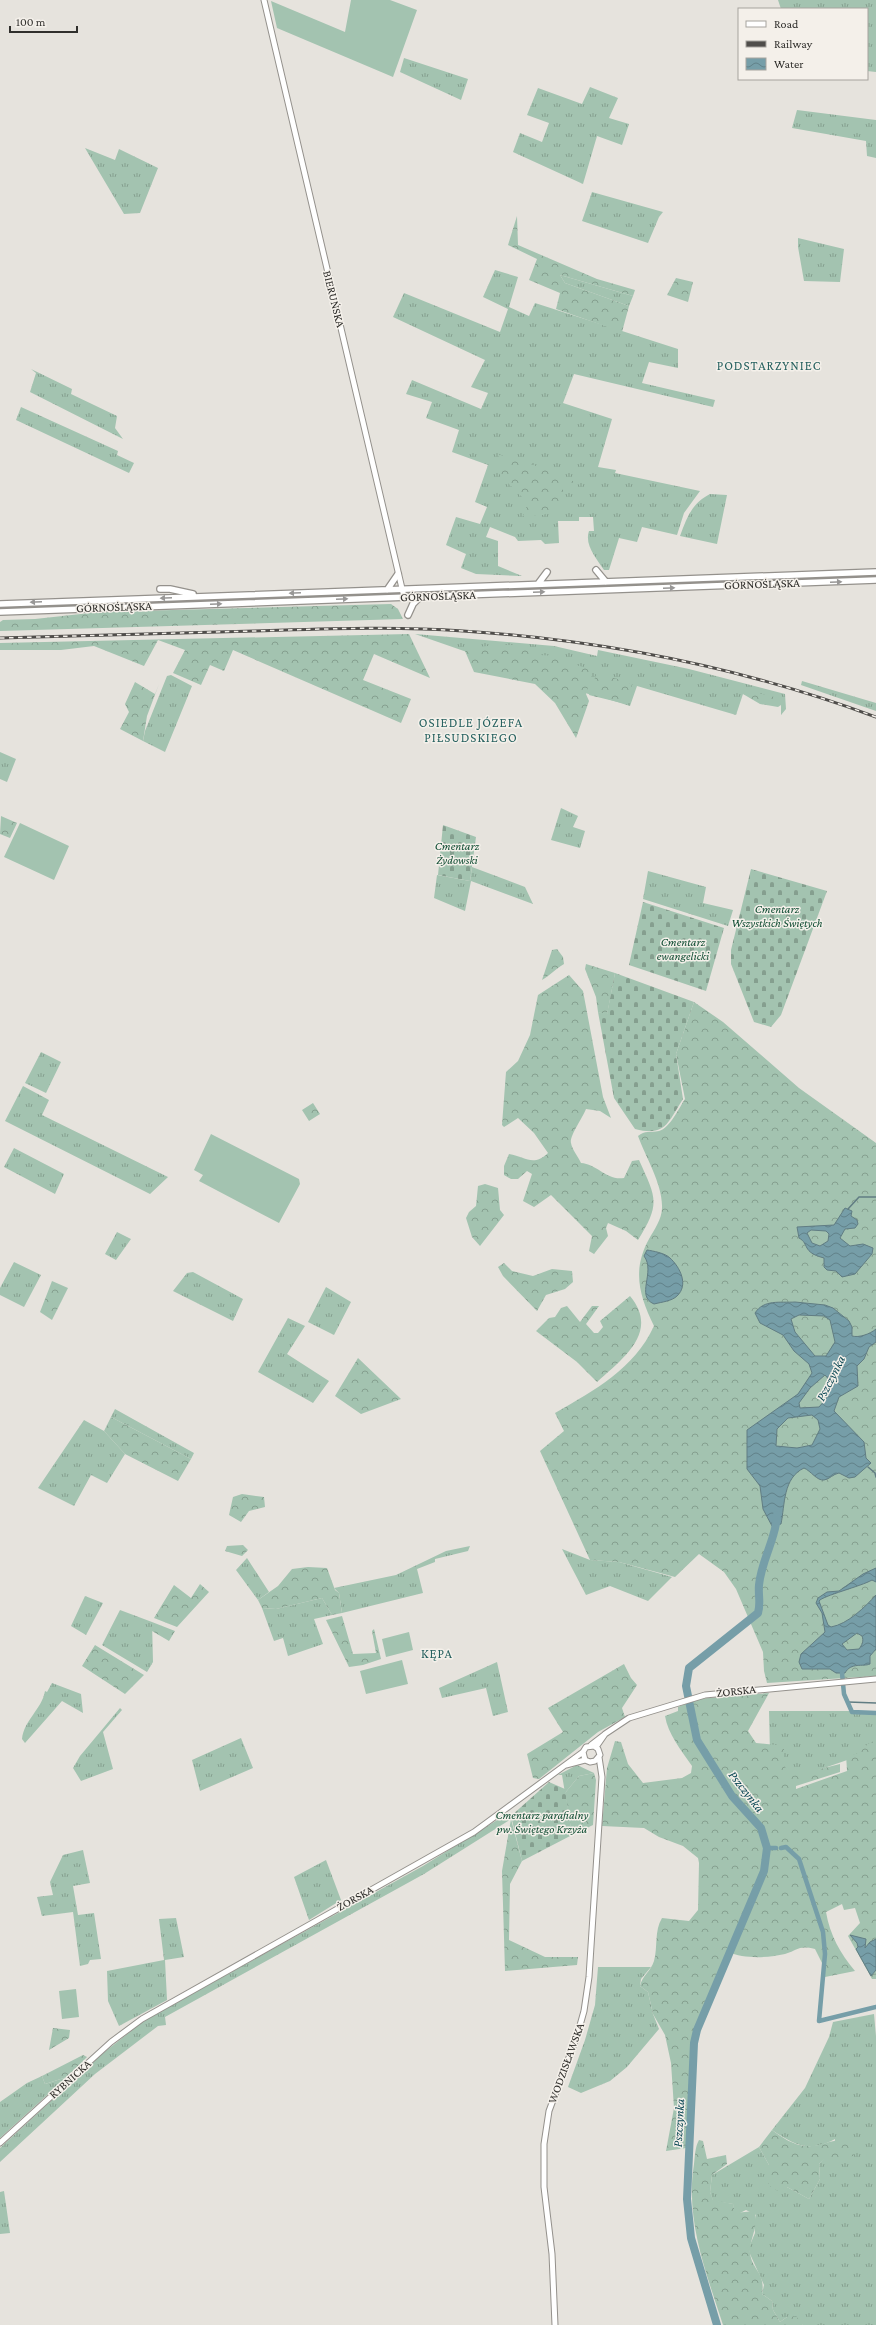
<svg xmlns="http://www.w3.org/2000/svg" width="876" height="2325" font-family="'Crimson Pro',serif">
<style>
.grass{fill:url(#grass-tufts)}
.forest{fill:url(#forest-crowns)}
.cemetery{fill:url(#cemetery-stones)}
.pitch{fill:#a3c3b0}
.water{fill:url(#water-waves);stroke:#617d83;fill-rule:evenodd}
.lines{fill:none;stroke-linecap:round;stroke-linejoin:round}
.stream{stroke:#617d83;stroke-width:1.5}
.canal{stroke:#769ea8;stroke-width:4.5}
.river{stroke:#769ea8;stroke-width:8}
.secondary-casing{stroke:#94918c;stroke-width:7}
.primary-casing{stroke:#94918c;stroke-width:8}
.secondary{stroke:#fff;stroke-width:5}
.primary{stroke:#fff;stroke-width:5.5}
.rail-casing{stroke:#4f4d4a;stroke-width:3}
.rail{stroke:#f4f0ea;stroke-width:1.5;stroke-dasharray:4.5;stroke-linecap:butt}
.oneway{fill:#989796}
.labels{text-anchor:middle;stroke-width:3;stroke-linejoin:round;paint-order:stroke}
.street-label{font-size:12px;fill:#302f2c;stroke:#f4f0ea}
.park-label{font-size:12px;font-style:italic;fill:#104d33;stroke:#f4f0ea}
.neighbourhood-label{font-size:13px;letter-spacing:1px;fill:#286260;stroke:#f4f0ea}
.water-label{font-size:13px;font-style:italic;fill:#094653;stroke:#f4f0ea}
</style>
<defs>
<pattern id="grass-tufts" width="24" height="20" patternUnits="userSpaceOnUse"><rect width="24" height="20" fill="#a3c3b0"/><path d="M3 7l-1-3M5 7V3M7 7l1-3M15 17l-1-3M17 17v-4M19 17l1-3" fill="none" stroke="#859f8f"/></pattern>
<pattern id="forest-crowns" width="20" height="18" patternUnits="userSpaceOnUse"><rect width="20" height="18" fill="#a3c3b0"/><path d="M2 6a3 3 0 1 1 6 0M12 15a3 3 0 1 1 6 0" fill="none" stroke="#859f8f"/></pattern>
<pattern id="cemetery-stones" width="16" height="16" patternUnits="userSpaceOnUse"><rect width="16" height="16" fill="#a3c3b0"/><path d="M2 7V4a2 2 0 0 1 4 0v3zM10 15v-3a2 2 0 0 1 4 0v3z" fill="#859f8f"/></pattern>
<pattern id="water-waves" width="16" height="10" patternUnits="userSpaceOnUse"><rect width="16" height="10" fill="#769ea8"/><path d="M0 5q4-4 8 0t8 0" fill="none" stroke="#618189"/></pattern>
</defs>
<rect width="100%" height="100%" fill="#e6e3dd"/>
<path class="grass" d="M 778,0 L 876,0 L 876,72 L 867,71 L 867,9 L 781,9 Z
M 404,58 L 468,79 L 461,100 L 400,72 Z
M 590,87 L 618,98 L 609,118 L 629,124 L 622,145 L 597,136 L 583,184 L 513,152 L 520,133 L 542,142 L 549,123 L 527,115 L 538,88 L 582,104 Z
M 797,110 L 876,120 L 876,158 L 867,156 L 866,141 L 792,128 Z
M 85,148 L 115,160 L 119,149 L 158,168 L 140,213 L 124,214 Z
M 592,192 L 663,212 L 659,217 L 648,243 L 582,221 Z
M 798,238 L 844,249 L 840,282 L 804,281 L 798,247 Z
M 495,270 L 518,277 L 509,307 L 529,316 L 535,303 L 678,349 L 678,368 L 649,362 L 642,383 L 715,400 L 713,407 L 574,374 L 563,403 L 612,419 L 598,467 L 616,470 L 615,473 L 700,491 L 684,513 L 677,535 L 642,527 L 637,542 L 619,538 L 609,570 L 604,570 C 597,559 584,545 589,531 L 594,531 L 593,517 L 579,517 L 579,521 L 558,521 L 559,543 L 545,544 L 541,540 L 518,541 L 515,537 L 490,527 L 486,537 L 498,541 L 498,566 L 522,576 L 476,574 L 461,568 L 466,554 L 446,545 L 456,517 L 480,524 L 487,507 L 475,502 L 488,465 L 452,452 L 459,430 L 426,418 L 432,402 L 406,394 L 412,380 L 481,409 L 488,393 L 471,387 L 485,360 L 393,317 L 404,293 L 500,332 L 508,309 L 483,297 Z
M 560,275 L 633,296 L 629,306 L 565,283 Z
M 31,369 L 72,389 L 71,394 L 117,416 L 115,428 L 123,439 L 30,392 L 36,373 Z
M 21,407 L 118,451 L 117,455 L 134,463 L 129,473 L 16,420 Z
M 710,494 L 727,495 L 717,544 L 680,536 C 687,517 692,503 710,494 Z
M 415,634 L 554,646 L 597,656 L 598,650 L 689,669 L 785,694 L 786,709 L 781,715 L 781,704 L 743,694 L 736,715 L 637,686 L 630,706 L 598,696 L 597,697 Z
M 171,675 L 192,686 L 165,752 L 143,741 L 145,731 L 167,676 Z
M 802,681 L 876,703 L 876,711 L 801,685 Z
M 0,752 L 16,759 L 7,782 L 0,779 Z
M 561,808 L 578,816 L 573,827 L 585,831 L 580,848 L 551,840 Z
M 472,867 L 525,887 L 533,904 L 471,881 L 465,911 L 434,898 L 437,875 L 470,881 Z
M 648,871 L 706,887 L 703,903 L 733,910 L 728,926 L 643,899 Z
M 41,1052 L 61,1062 L 46,1093 L 25,1083 Z
M 23,1086 L 49,1100 L 42,1115 L 168,1177 L 150,1194 L 5,1121 Z
M 14,1148 L 64,1174 L 55,1194 L 4,1167 Z
M 117,1232 L 131,1239 L 116,1260 L 105,1254 Z
M 14,1262 L 41,1275 L 24,1307 L 0,1295 L 0,1288 Z
M 193,1272 L 243,1299 L 233,1321 L 173,1291 L 187,1273 Z
M 326,1287 L 351,1302 L 334,1335 L 308,1322 Z
M 288,1318 L 305,1326 L 287,1354 L 329,1381 L 313,1403 L 258,1372 Z
M 115,1409 L 194,1453 L 191,1459 L 111,1417 Z
M 84,1420 L 104,1431 L 125,1454 L 107,1483 L 91,1475 L 74,1506 L 38,1488 Z
M 470,1546 L 468,1551 L 435,1559 L 435,1562 L 417,1569 L 423,1593 L 342,1613 L 339,1593 L 334,1588 L 396,1575 L 446,1551 Z
M 562,1549 L 590,1560 L 619,1562 L 672,1577 L 648,1601 L 610,1586 L 586,1595 Z
M 247,1558 L 269,1592 L 258,1600 L 236,1570 Z
M 85,1596 L 103,1603 L 86,1635 L 71,1626 Z
M 322,1598 L 332,1615 L 314,1619 L 323,1644 L 288,1656 L 283,1638 L 274,1641 L 262,1608 L 276,1609 Z
M 120,1610 L 152,1622 L 153,1662 L 147,1672 L 102,1645 Z
M 497,1662 L 508,1712 L 493,1716 L 486,1688 L 442,1698 L 439,1688 Z
M 52,1683 L 81,1694 L 83,1713 L 62,1701 L 25,1743 L 22,1739 C 24,1720 42,1709 45,1691 L 47,1692 Z
M 120,1708 L 122,1710 L 103,1732 L 113,1769 L 81,1781 L 73,1768 L 80,1756 Z
M 769,1711 L 876,1711 L 876,1750 L 781,1783 L 770,1753 Z
M 241,1738 L 253,1768 L 200,1791 L 192,1760 Z
M 577,1765 L 594,1773 L 579,1776 L 565,1793 L 562,1775 L 558,1775 Z
M 507,1814 L 511,1819 L 424,1874 L 165,2017 L 166,2025 L 158,2026 L 95,2074 L 0,2162 L 0,2148 L 102,2054 L 145,2020 L 423,1866 Z
M 83,1850 L 90,1883 L 73,1886 L 78,1915 L 94,1913 L 101,1959 L 90,1960 L 88,1964 L 80,1966 L 73,1912 L 42,1916 L 37,1897 L 53,1895 L 50,1882 L 63,1855 Z
M 326,1860 L 341,1900 L 309,1920 L 294,1877 Z
M 176,1918 L 184,1957 L 165,1960 L 167,2000 L 119,2026 L 108,2001 L 107,1971 L 164,1960 L 159,1919 Z
M 598,1967 L 651,1967 L 641,1979 L 640,1986 L 648,1992 L 653,2014 L 659,2029 L 627,2067 L 610,2081 L 581,2093 L 568,2087 L 585,2040 L 595,2005 Z
M 874,2014 L 876,2036 L 876,2325 L 803,2325 L 787,2317 L 780,2322 L 773,2310 L 772,2301 L 762,2294 L 764,2285 L 750,2254 L 750,2245 L 755,2233 L 754,2224 L 756,2215 L 746,2210 L 738,2214 L 734,2213 L 733,2204 L 713,2201 L 710,2192 L 712,2175 L 759,2147 L 769,2165 L 787,2187 L 809,2199 L 820,2179 L 819,2164 L 825,2158 L 834,2158 L 835,2139 C 810,2153 794,2145 772,2130 L 805,2088 L 829,2037 L 833,2022 Z
M 42,2076 L 45,2084 L 67,2077 L 0,2138 L 0,2102 L 27,2083 Z
M 4,2191 L 10,2233 L 0,2234 L 0,2192 Z"/>
<path class="forest" d="M 517,216 L 518,245 L 597,279 L 635,290 L 633,296 L 560,275 L 565,283 L 629,306 L 622,332 L 556,309 L 560,293 L 529,280 L 537,259 L 508,245 Z
M 676,278 L 693,282 L 688,302 L 667,295 Z
M 499,455 L 514,457 L 580,484 L 562,487 L 567,504 L 543,515 L 523,516 L 528,503 L 500,475 Z
M 391,604 L 398,609 L 403,619 L 0,631 L 0,622 L 3,620 L 35,619 L 99,612 Z
M 409,634 L 430,678 L 374,654 L 363,680 L 411,699 L 401,723 L 233,650 L 224,671 L 210,665 L 201,685 L 173,673 L 185,650 L 158,640 L 144,666 L 94,646 L 61,650 L 0,650 L 0,643 Z
M 499,645 L 515,645 L 539,655 L 560,656 L 573,664 L 593,670 L 586,694 L 589,701 L 576,738 L 555,703 L 535,684 L 474,672 L 465,651 L 477,647 Z
M 597,672 L 632,684 L 626,704 L 589,695 Z
M 135,682 L 155,694 L 159,684 L 147,716 L 143,741 L 120,729 L 129,712 L 125,704 Z
M 747,691 L 772,696 L 784,703 L 778,707 L 760,704 L 743,694 Z
M 1,816 L 17,823 L 10,838 L 0,834 Z
M 557,949 L 563,957 L 564,964 C 555,969 551,975 542,980 L 552,950 Z
M 586,964 L 615,973 L 607,1015 L 598,1012 L 596,997 L 585,969 Z
M 569,975 L 583,991 L 603,1097 L 611,1118 L 600,1111 L 586,1109 C 583,1117 569,1137 571,1143 C 572,1150 578,1156 581,1163 C 597,1164 607,1181 624,1178 L 632,1161 L 639,1160 C 656,1198 661,1203 638,1240 L 626,1231 L 608,1223 L 606,1228 L 608,1236 L 594,1254 L 589,1251 L 592,1236 L 551,1195 L 534,1207 L 523,1201 L 532,1174 L 527,1171 L 518,1179 L 511,1179 L 504,1175 L 504,1166 L 509,1154 C 526,1157 533,1167 548,1153 L 534,1133 L 518,1118 L 504,1127 L 502,1125 L 506,1072 L 518,1061 L 530,1035 L 538,995 Z
M 694,1002 L 723,1022 L 799,1088 L 876,1143 L 876,1676 L 767,1683 L 764,1671 L 763,1652 L 736,1589 L 724,1572 L 699,1554 L 675,1577 L 619,1562 L 590,1560 L 540,1451 L 564,1431 L 555,1413 C 595,1390 634,1369 654,1326 C 639,1295 632,1270 649,1239 C 654,1230 662,1219 662,1208 C 663,1185 646,1158 638,1136 C 645,1130 650,1133 659,1131 C 670,1128 679,1108 685,1099 L 676,1054 Z
M 313,1103 L 320,1114 L 309,1121 L 302,1110 Z
M 485,1184 L 498,1188 L 500,1210 L 504,1215 L 480,1246 L 472,1237 L 466,1218 L 469,1212 L 476,1206 L 478,1186 Z
M 504,1263 L 512,1271 L 533,1276 L 552,1269 L 572,1271 L 573,1282 L 565,1289 L 546,1295 L 537,1311 L 503,1276 L 498,1267 Z
M 52,1281 L 68,1288 L 52,1320 L 40,1312 Z
M 630,1296 C 660,1332 623,1358 597,1382 L 577,1362 L 536,1331 L 549,1318 L 555,1317 L 561,1308 L 567,1306 L 580,1322 L 592,1306 L 599,1306 L 586,1324 L 594,1333 L 598,1333 L 603,1327 L 600,1321 Z
M 358,1358 L 401,1399 L 361,1414 L 335,1396 Z
M 111,1417 L 191,1459 L 178,1481 L 125,1454 L 104,1431 Z
M 242,1494 L 264,1497 L 265,1507 L 249,1511 L 241,1522 L 229,1515 L 233,1497 Z
M 243,1545 L 248,1550 L 242,1556 L 225,1551 L 227,1546 Z
M 308,1567 L 327,1568 L 335,1590 L 339,1593 L 342,1613 L 332,1615 L 322,1598 L 276,1609 L 262,1608 L 258,1600 L 278,1586 L 292,1569 Z
M 200,1584 L 209,1592 L 177,1627 L 154,1618 L 174,1585 L 191,1598 Z
M 342,1616 L 353,1654 L 376,1653 L 372,1631 L 374,1629 L 381,1659 L 363,1665 L 349,1667 L 326,1620 Z
M 152,1622 L 175,1631 L 169,1641 L 152,1631 Z
M 95,1645 L 144,1675 L 125,1694 L 82,1666 Z
M 624,1664 L 631,1678 L 637,1685 L 622,1708 L 625,1717 L 598,1732 L 539,1779 L 533,1778 L 527,1754 L 563,1732 L 548,1708 Z
M 769,1693 L 748,1731 L 756,1743 L 776,1745 L 784,1749 C 784,1759 783,1771 792,1776 L 840,1764 L 840,1772 L 796,1786 L 796,1789 L 847,1771 L 846,1754 C 865,1757 861,1743 876,1741 L 876,1979 L 872,1979 L 848,1936 L 860,1923 L 855,1908 L 844,1910 L 842,1904 L 826,1912 C 830,1935 840,1953 855,1971 L 825,1977 L 824,1967 L 815,1949 C 798,1945 799,1950 785,1954 C 768,1958 744,1959 728,1952 L 693,2035 L 686,2148 L 666,2151 L 674,2108 L 671,2063 L 665,2035 L 653,2014 L 648,1992 L 640,1986 C 642,1976 651,1971 654,1961 C 658,1947 654,1931 662,1918 L 689,1921 L 698,1910 L 699,1863 L 698,1858 L 683,1846 L 659,1837 L 644,1828 L 602,1826 L 607,1768 L 615,1741 L 621,1742 L 628,1764 L 643,1783 L 682,1778 L 691,1773 L 692,1766 C 681,1750 668,1734 665,1716 L 678,1711 L 678,1707 L 697,1699 Z
M 594,1773 L 596,1780 L 593,1825 L 572,1835 L 565,1793 L 579,1776 Z
M 511,1819 L 522,1861 L 510,1884 L 509,1940 L 545,1957 L 578,1957 L 577,1965 L 505,1971 L 502,1871 Z
M 53,2028 L 70,2030 L 69,2038 L 49,2050 Z
M 83,2055 L 87,2057 L 67,2077 L 45,2084 L 42,2076 Z
M 772,2130 C 783,2138 793,2145 806,2146 C 825,2148 841,2131 855,2148 L 853,2156 L 844,2158 L 826,2158 L 819,2164 L 820,2179 L 809,2199 L 787,2187 L 778,2191 L 768,2185 L 769,2165 L 759,2147 Z
M 699,2140 L 703,2141 L 707,2159 L 726,2155 L 727,2164 L 712,2175 L 710,2192 L 713,2200 L 733,2204 L 735,2213 L 754,2211 C 760,2224 749,2240 750,2253 C 752,2270 766,2273 762,2294 L 772,2301 L 773,2310 L 780,2322 L 787,2317 L 796,2316 L 803,2325 L 723,2325 C 706,2272 685,2220 694,2164 C 695,2156 695,2147 699,2140 Z"/>
<path class="cemetery" d="M 443,825 L 476,837 L 470,881 L 438,875 Z
M 751,869 L 827,891 L 781,1015 L 771,1027 L 754,1022 L 731,964 L 731,950 Z
M 643,902 L 724,928 L 706,991 L 629,965 Z
M 615,973 L 694,1002 L 676,1054 L 683,1099 C 668,1122 666,1137 635,1129 L 614,1098 L 598,1012 L 607,1014 Z
M 549,1782 L 565,1789 L 572,1835 L 522,1861 L 511,1816 Z"/>
<path class="pitch" d="M 351,0 L 390,0 L 417,10 L 393,77 L 277,28 L 271,1 L 345,32 Z
M 20,823 L 69,846 L 54,880 L 4,857 Z
M 211,1134 L 299,1179 L 300,1184 L 279,1223 L 199,1181 L 203,1175 L 194,1170 Z
M 409,1632 L 413,1650 L 386,1657 L 382,1639 Z
M 402,1660 L 408,1684 L 366,1694 L 360,1671 Z
M 76,1989 L 79,2017 L 62,2019 L 59,1991 Z"/>
<path class="water" d="M 845,1208 L 852,1211 L 851,1216 L 857,1220 L 858,1224 L 855,1228 L 845,1229 L 840,1238 L 850,1246 L 863,1244 L 873,1248 L 872,1254 L 855,1274 L 842,1277 L 836,1271 L 827,1270 L 824,1267 L 824,1258 C 801,1252 810,1244 799,1238 L 797,1227 L 834,1225 ZM 811,1230 L 826,1231 L 829,1234 L 828,1241 L 820,1246 L 812,1243 L 807,1233 Z
M 647,1250 C 653,1251 665,1253 670,1258 C 680,1267 689,1285 677,1296 C 672,1301 662,1302 654,1304 C 635,1296 656,1272 644,1256 Z
M 795,1302 L 825,1305 L 833,1308 L 849,1321 L 852,1327 L 852,1336 C 859,1338 870,1334 876,1329 L 876,1342 L 869,1347 L 864,1359 L 857,1366 L 858,1386 L 839,1397 L 834,1411 L 864,1442 L 866,1458 L 871,1463 L 855,1477 L 849,1478 L 839,1473 C 833,1474 830,1479 824,1480 C 817,1481 811,1471 804,1468 C 783,1478 785,1504 781,1524 L 772,1526 L 763,1509 L 760,1486 L 747,1469 L 747,1430 L 798,1394 L 812,1373 L 809,1364 L 794,1351 L 783,1335 L 760,1323 L 755,1313 C 764,1299 780,1303 795,1302 ZM 799,1315 L 824,1316 L 830,1320 L 835,1342 L 826,1356 L 815,1356 L 795,1332 L 791,1319 ZM 825,1375 L 831,1382 L 826,1399 L 819,1407 L 800,1408 L 799,1403 L 810,1388 ZM 812,1415 L 818,1420 L 820,1429 L 812,1445 L 797,1448 L 776,1446 L 777,1429 L 788,1418 Z
M 876,1568 L 876,1582 L 872,1580 C 862,1586 822,1596 819,1601 L 828,1625 L 831,1627 C 848,1624 865,1607 876,1595 L 876,1649 L 870,1656 L 870,1664 C 863,1667 851,1662 845,1673 L 836,1673 L 830,1669 L 802,1669 L 799,1662 L 801,1654 L 825,1632 L 822,1613 L 816,1603 L 818,1598 L 827,1592 L 839,1591 L 863,1574 ZM 857,1633 L 862,1636 C 864,1641 862,1645 859,1649 L 847,1650 L 842,1644 Z
M 850,1935 L 866,1939 L 865,1948 L 870,1942 L 876,1939 L 876,1970 L 871,1976 L 856,1949 L 858,1947 L 857,1943 Z"/>
<g class="lines">
<path class="stream" d="M 848,1209 L 859,1197 L 876,1197
M 868,1467 L 875,1473 L 876,1477
M 848,1702 L 876,1703"/>
<path class="canal" d="M 842,1673 L 844,1694 L 852,1712 L 876,1713
M 767,1848 L 776,1848
M 781,1848 L 786,1847 L 799,1859 L 823,1932 L 825,1954 L 819,2021 L 876,2007"/>
<path class="river" d="M 717,2325 L 691,2238 L 687,2199 L 694,2043 L 697,2030 L 764,1871 L 767,1848 L 761,1828 L 732,1796 L 697,1740 L 686,1686 L 689,1668 L 758,1613 C 761,1603 758,1595 759,1585 C 761,1561 777,1536 777,1515"/>
<g class="secondary-casing">
<path id="secondary" d="M 264,0 L 404,597
M 591,1745 L 604,1735
M 596,1747 L 605,1734 L 629,1718 L 705,1695 L 876,1679
M 566,1765 L 585,1760
M 0,2143 L 111,2042 L 142,2019 L 474,1832 L 583,1752 L 586,1747 L 594,1746 L 598,1749 L 600,1755 L 595,1761 L 590,1762 L 585,1760 L 583,1752
M 555,2325 L 552,2254 L 544,2187 L 544,2144 L 549,2111 L 577,2036 L 584,2011 L 589,1977 L 602,1777 L 599,1757"/>
</g>
<g class="primary-casing">
<path id="primary" d="M 596,570 L 606,582
M 538,584 L 547,572
M 160,589 L 170,589 L 193,594
M 387,590 L 398,574
M 0,604 L 876,572
M 0,612 L 876,580
M 408,615 L 413,604 L 420,597"/>
</g>
<use href="#secondary" class="secondary"/>
<use href="#primary" class="primary"/>
<g class="rail-casing">
<path id="rail" d="M 0,638 C 85,636 169,633 254,631 C 324,629 393,626 463,631 C 604,640 744,668 876,717"/>
</g>
<use href="#rail" class="rail"/>
</g>
<defs><path id="oneway-solid" d="M-6-.8H1V-3.2L6.5 0L1 3.2V.8H-6Z"/></defs>
<g class="oneway">
<use href="#oneway-solid" transform="translate(836 582) rotate(-2)"/>
<use href="#oneway-solid" transform="translate(669 588) rotate(-2)"/>
<use href="#oneway-solid" transform="translate(539 592) rotate(-2)"/>
<use href="#oneway-solid" transform="translate(295 593) rotate(178)"/>
<use href="#oneway-solid" transform="translate(166 598) rotate(178)"/>
<use href="#oneway-solid" transform="translate(342 599) rotate(-2)"/>
<use href="#oneway-solid" transform="translate(36 602) rotate(178)"/>
<use href="#oneway-solid" transform="translate(216 604) rotate(-2)"/>
</g>
<g class="labels">
<g class="street-label">
<text transform="translate(334 299) rotate(76)" y="4">BIERUŃSKA</text>
<text transform="translate(762 584) rotate(-2)" y="4">GÓRNOŚLĄSKA</text>
<text transform="translate(438 596) rotate(-2)" y="4">GÓRNOŚLĄSKA</text>
<text transform="translate(114 607) rotate(-2)" y="4">GÓRNOŚLĄSKA</text>
<text transform="translate(736 1691) rotate(-6)" y="4">ŻORSKA</text>
<text transform="translate(355 1898) rotate(-29)" y="4">ŻORSKA</text>
<text transform="translate(566 2063) rotate(-70)" y="4">WODZISŁAWSKA</text>
<text transform="translate(70 2079) rotate(-42)" y="4">RYBNICKA</text>
</g>
<g class="park-label">
<text x="457" y="850">Cmentarz<tspan x="457" dy="14">Żydowski</tspan></text>
<text x="777" y="913">Cmentarz<tspan x="777" dy="14">Wszystkich Świętych</tspan></text>
<text x="683" y="946">Cmentarz<tspan x="683" dy="14">ewangelicki</tspan></text>
<text x="542" y="1819">Cmentarz parafialny<tspan x="542" dy="14">pw. Świętego Krzyża</tspan></text>
</g>
<g class="neighbourhood-label">
<text x="769" y="370">PODSTARZYNIEC</text>
<text x="471" y="727">OSIEDLE JÓZEFA<tspan x="471" dy="15">PIŁSUDSKIEGO</tspan></text>
<text x="437" y="1658">KĘPA</text>
</g>
<g class="water-label">
<text transform="translate(830 1378) rotate(-63)" y="5">Pszczynka</text>
<text transform="translate(747 1791) rotate(52)" y="5">Pszczynka</text>
<text transform="translate(678 2123) rotate(-87)" y="5">Pszczynka</text>
</g>
</g>
<rect x="738" y="8" width="130" height="72" fill="#f4f0ea" stroke="#a6a39e"/>
<rect x="746" y="21" width="20" height="6" fill="#ffffff" stroke="#a6a39e"/>
<text x="774" y="28" font-size="12" fill="#302f2c">Road</text>
<rect x="746" y="41" width="20" height="6" fill="#4f4d4a" stroke="#a6a39e"/>
<text x="774" y="48" font-size="12" fill="#302f2c">Railway</text>
<rect x="746" y="58" width="20" height="12" fill="url(#water-waves)" stroke="#a6a39e"/>
<text x="774" y="68" font-size="12" fill="#302f2c">Water</text>
<path d="M10 26v6h67v-6" fill="none" stroke="#302f2c" stroke-width="2"/>
<text x="16" y="26" font-size="12" fill="#302f2c" stroke="#f4f0ea" stroke-width="3" paint-order="stroke">100 m</text>
</svg>
